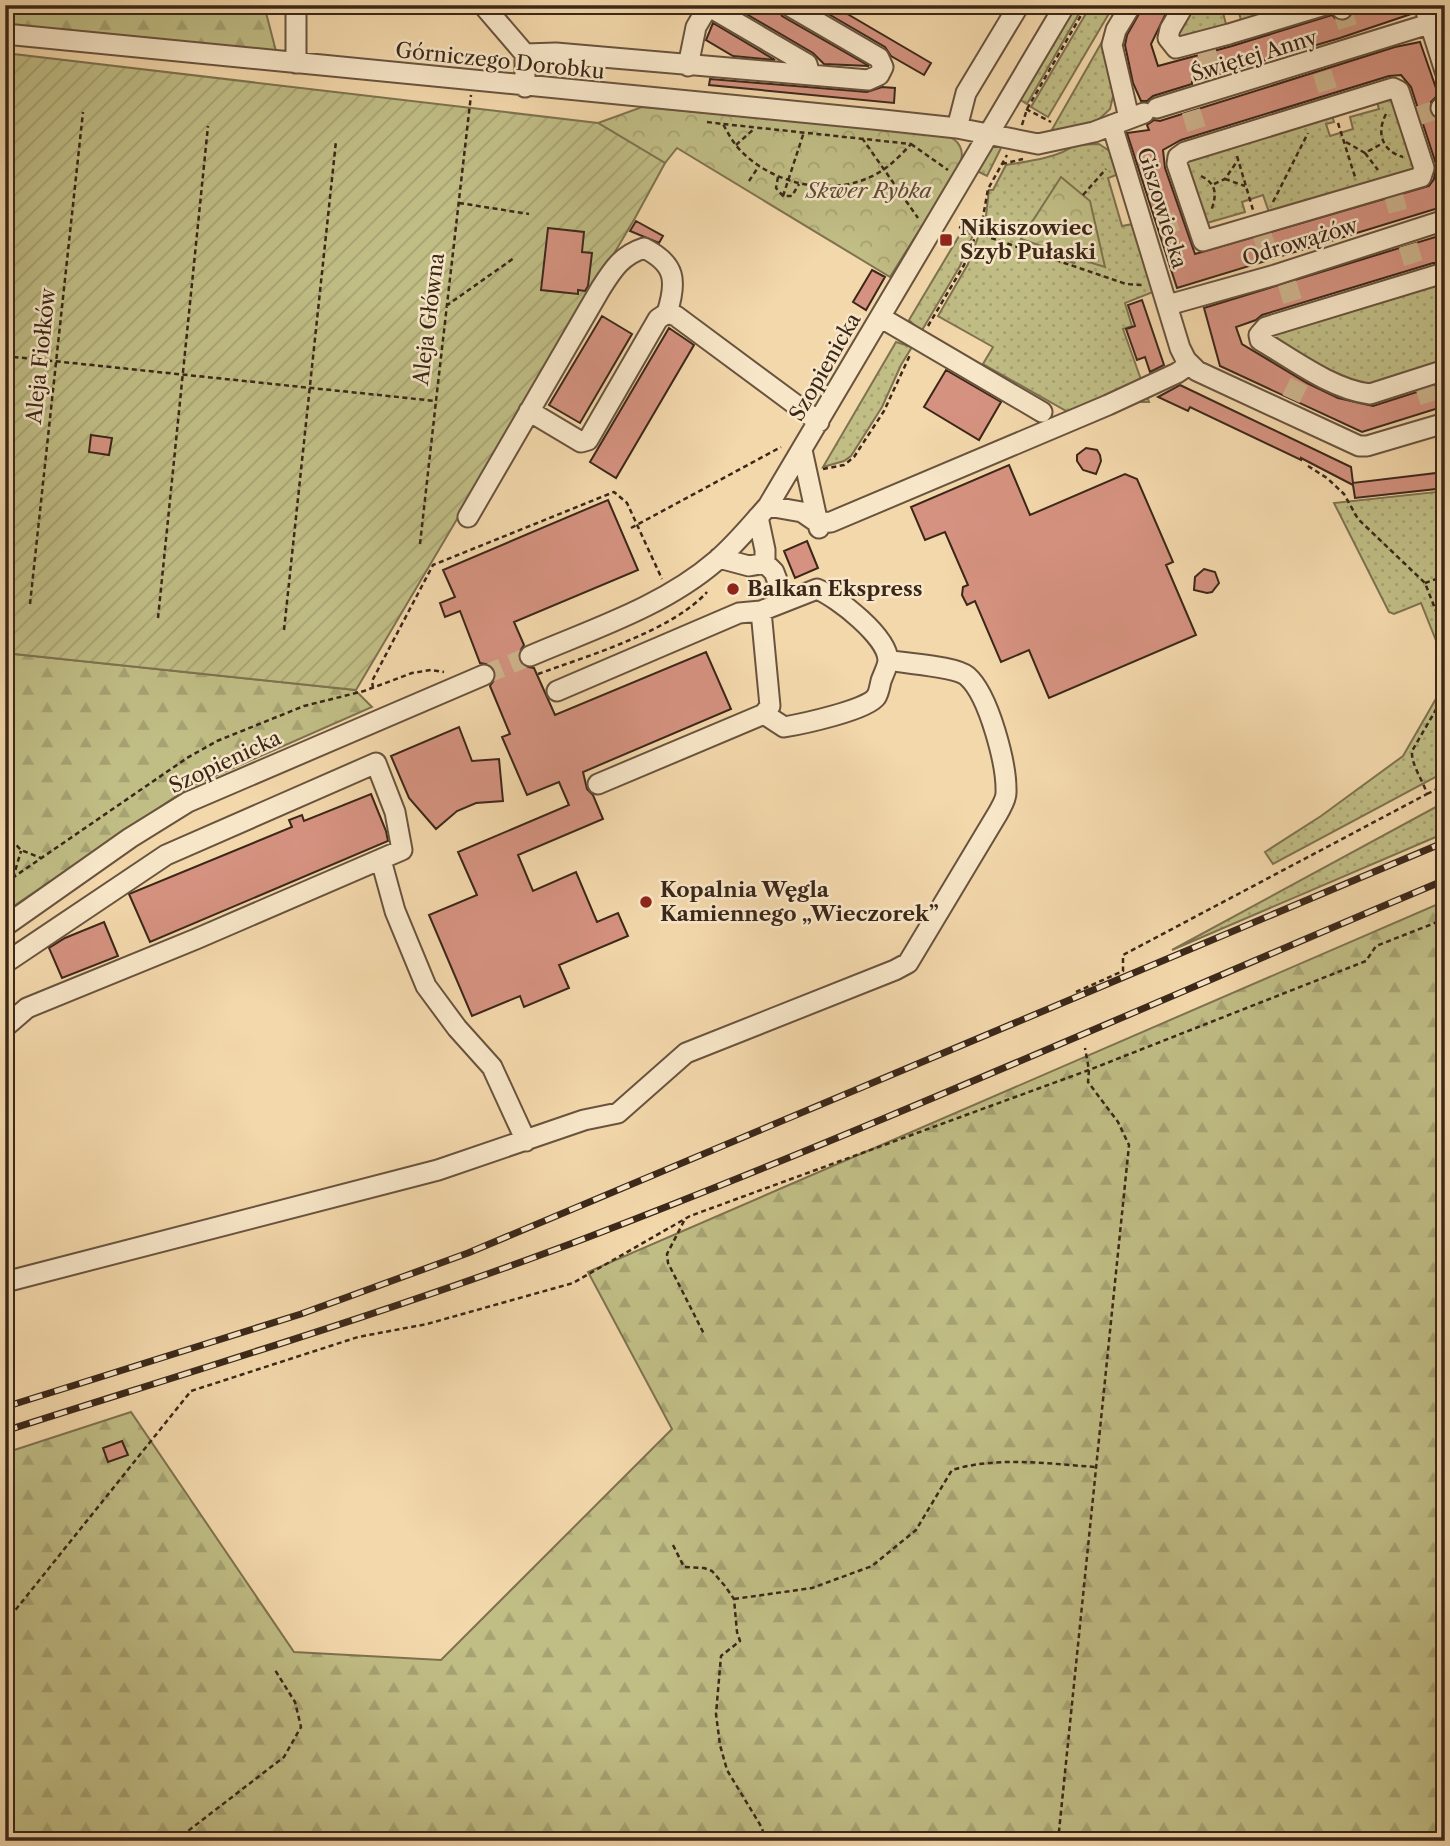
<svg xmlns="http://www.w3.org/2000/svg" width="1450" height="1846" font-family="'Libre Caslon Text',serif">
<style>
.grass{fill:url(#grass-dots);stroke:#7e724f;stroke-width:2}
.forest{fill:url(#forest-firs);stroke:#7e724f;stroke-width:2}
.park{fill:url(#park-crowns);stroke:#7e724f;stroke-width:2}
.garden{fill:url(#garden-furrows);stroke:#7e724f;stroke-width:2}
.building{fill:#d59280;stroke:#3b2719;stroke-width:2;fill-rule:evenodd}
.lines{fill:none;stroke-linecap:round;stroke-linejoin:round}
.minor-tunnel{stroke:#ceb58e;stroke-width:19;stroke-dasharray:19 10;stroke-linecap:butt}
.minor-casing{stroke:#69533e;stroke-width:23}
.path{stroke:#3b2719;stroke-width:2.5;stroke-dasharray:5 3.5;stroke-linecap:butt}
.minor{stroke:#f7e6c8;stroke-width:19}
.rail-casing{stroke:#3b2719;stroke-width:7}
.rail{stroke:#f7e6c8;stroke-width:4.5;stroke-dasharray:13;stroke-linecap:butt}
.poi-dot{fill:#8f2418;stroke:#f7e6c8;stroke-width:2.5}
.labels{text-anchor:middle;stroke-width:5;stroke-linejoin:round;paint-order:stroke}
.street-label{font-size:21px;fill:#3b2719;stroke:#f7e6c8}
.park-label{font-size:21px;font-style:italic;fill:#5c4c34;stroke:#f7e6c8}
.poi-label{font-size:21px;font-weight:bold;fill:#3b2719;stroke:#f7e6c8;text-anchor:start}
</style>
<defs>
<pattern id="grass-dots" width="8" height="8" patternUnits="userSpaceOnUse" patternTransform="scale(1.75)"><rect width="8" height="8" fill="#c0bd85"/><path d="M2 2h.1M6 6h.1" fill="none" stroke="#a6a272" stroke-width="1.8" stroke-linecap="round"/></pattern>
<pattern id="forest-firs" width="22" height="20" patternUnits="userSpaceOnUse" patternTransform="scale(1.75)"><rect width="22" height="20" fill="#c0bd85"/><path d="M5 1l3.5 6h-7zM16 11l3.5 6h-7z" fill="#a6a272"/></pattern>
<pattern id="park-crowns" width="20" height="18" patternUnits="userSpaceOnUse" patternTransform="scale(1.75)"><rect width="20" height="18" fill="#c0bd85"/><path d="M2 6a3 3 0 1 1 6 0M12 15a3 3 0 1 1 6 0" fill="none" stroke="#a6a272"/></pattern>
<pattern id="garden-furrows" width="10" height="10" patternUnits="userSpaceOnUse" patternTransform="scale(1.75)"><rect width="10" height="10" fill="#c0bd85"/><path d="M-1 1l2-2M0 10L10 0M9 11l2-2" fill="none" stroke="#a6a272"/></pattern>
</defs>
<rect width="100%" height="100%" fill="#f3d8ab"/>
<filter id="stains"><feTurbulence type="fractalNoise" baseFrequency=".00286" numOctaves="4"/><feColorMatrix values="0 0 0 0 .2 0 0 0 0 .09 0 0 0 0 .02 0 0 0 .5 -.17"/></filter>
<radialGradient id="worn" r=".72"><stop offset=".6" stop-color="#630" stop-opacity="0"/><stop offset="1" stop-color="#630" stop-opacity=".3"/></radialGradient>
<path class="grass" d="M 1074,5 L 1084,5 L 1027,104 L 1019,99 Z
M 1091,5 L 1114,5 L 1048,117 L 1031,107 Z
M 1123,5 L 1114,92 L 1110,109 L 1094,124 L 1050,133 Z
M 1190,5 L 1221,5 L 1227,28 L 1183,41 L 1176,35 Z
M 1237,5 L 1308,5 L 1242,24 Z
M 1391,96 L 1415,169 L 1271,218 L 1263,195 L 1242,202 L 1245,212 L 1200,225 L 1182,164 L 1186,156 L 1331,112 L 1334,122 L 1326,124 L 1330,136 L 1353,129 L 1350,117 L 1379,109 L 1376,99 Z
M 1003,144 L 987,176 L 977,171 L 993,146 Z
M 1099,144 L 1111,152 L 1119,174 L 1108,178 L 1122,226 L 1133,224 L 1153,292 L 1125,303 L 1132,326 L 1123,329 L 1149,402 L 1139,402 L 1075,429 L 1066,411 L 983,364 L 993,347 L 938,316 L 968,264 L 986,216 L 989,190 L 993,190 L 1006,165 C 1024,162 1062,157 1074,145 Z
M 962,231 L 973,235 L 960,266 L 921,332 L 909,320 Z
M 1434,282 L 1445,283 L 1445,364 L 1363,390 L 1270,339 L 1273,333 Z
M 896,342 L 912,347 L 901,365 L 882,407 L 851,456 L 844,461 L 823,467 Z
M 1445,491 L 1445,663 L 1421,603 L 1394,614 L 1389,612 L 1334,503 Z
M 1445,683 L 1445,772 L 1273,864 L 1265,852 L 1321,816 L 1403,756 Z
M 1445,802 L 1445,833 L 1172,950 Z"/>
<path class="forest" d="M 5,5 L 264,5 L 277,55 L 5,25 Z
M 5,653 L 355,690 L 372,707 L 190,787 L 5,912 Z
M 1445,901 L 1445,1841 L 5,1841 L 5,1453 L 131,1412 L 294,1652 L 441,1660 L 672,1429 L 588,1272 Z"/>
<path class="park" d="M 642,107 L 943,135 C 960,138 966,152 959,167 L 890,277 L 677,148 L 665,163 L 598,123 Z
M 1061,177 L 1090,201 L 1105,267 L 1076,258 L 1074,263 L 1067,261 L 1068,255 L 1021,239 Z"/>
<path class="garden" d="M 5,53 L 598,123 L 665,163 L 635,218 L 356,690 L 5,653 Z"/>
<path class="building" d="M 731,5 L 776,5 L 782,16 L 869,66 L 824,64 L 813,53 Z
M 813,5 L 832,5 L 931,63 L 924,75 L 891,56 L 885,47 Z
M 1144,5 L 1170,5 L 1151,44 L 1158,66 L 1232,46 L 1332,15 L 1338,21 L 1346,21 L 1354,13 L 1354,5 L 1412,5 L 1414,13 L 1340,38 L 1192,82 L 1192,84 L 1153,96 L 1147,101 L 1141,101 L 1133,83 L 1125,45 L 1127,35 Z
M 713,23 L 775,60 L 733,56 L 706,40 Z
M 1420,42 L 1437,91 L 1437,96 L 1429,104 L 1429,112 L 1433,117 L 1445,121 L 1445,206 L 1177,288 L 1127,133 L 1149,130 L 1147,125 L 1154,120 L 1160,121 L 1395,47 ZM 1401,75 L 1411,87 L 1436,164 L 1434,179 L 1429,186 L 1195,254 L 1165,168 L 1163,150 L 1181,140 L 1389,76 Z
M 710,79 L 867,92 L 882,87 L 895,88 L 894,103 L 709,85 Z
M 636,221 L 663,236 L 659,243 L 630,231 Z
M 548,228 L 584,232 L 582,252 L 592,253 L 588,286 L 585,291 L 578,290 L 578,294 L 541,290 Z
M 1445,234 L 1445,263 L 1433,263 L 1262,315 L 1256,320 L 1236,327 L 1242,344 L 1307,383 L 1338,398 L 1373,406 L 1445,383 L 1445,406 L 1362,432 L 1220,366 L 1204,308 Z
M 872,270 L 885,277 L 866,310 L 853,302 Z
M 1142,300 L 1164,365 L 1150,372 L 1145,357 L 1137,360 L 1126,329 L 1135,326 L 1128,305 Z
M 602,316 L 632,334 L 580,423 L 549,405 Z
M 669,328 L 694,345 L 616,478 L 590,462 Z
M 946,370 L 1001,402 L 979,440 L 924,407 Z
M 1180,385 L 1351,467 L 1353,483 L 1445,472 L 1445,488 L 1355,498 L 1353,485 L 1301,458 L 1301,460 L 1190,407 L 1188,411 L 1158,397 Z
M 91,435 L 112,438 L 109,455 L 89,452 Z
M 1086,448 L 1097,450 L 1100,455 L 1101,461 L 1096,474 L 1083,470 L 1077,461 L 1077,455 Z
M 1009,465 L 1030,515 L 1125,474 L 1137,479 L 1173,562 L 1166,565 L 1196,635 L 1049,698 L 1029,650 L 1001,662 L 975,601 L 967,605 L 962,595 L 963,587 L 968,585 L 945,532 L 925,540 L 911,507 Z
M 608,500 L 638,570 L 514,622 L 524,645 L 518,654 L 519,661 L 523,666 L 534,668 L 555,715 L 706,652 L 731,709 L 583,772 L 587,789 L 593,795 L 603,819 L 518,855 L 533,891 L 576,872 L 597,922 L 618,913 L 628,936 L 559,965 L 569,988 L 524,1007 L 520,996 L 472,1016 L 429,915 L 477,895 L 458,852 L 569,805 L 559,782 L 527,795 L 502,737 L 510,734 L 490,686 L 496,677 L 495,670 L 491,665 L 480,663 L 460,611 L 445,617 L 440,603 L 455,597 L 443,570 Z
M 807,541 L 818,568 L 795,578 L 784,551 Z
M 1204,569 L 1215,572 L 1219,583 L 1212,592 L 1207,593 L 1194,590 L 1195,577 Z
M 459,727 L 472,761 L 499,759 L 503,801 L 476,803 L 457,811 L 436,829 L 409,798 L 391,756 Z
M 371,794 L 386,831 L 388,841 L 150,942 L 129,894 L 292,827 L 289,820 L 302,815 L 304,821 Z
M 104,922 L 118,956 L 62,978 L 49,948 L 65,938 Z
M 122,1441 L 128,1455 L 108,1462 L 103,1448 Z"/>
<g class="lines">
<path class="minor-tunnel" d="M 1342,9 L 1350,35
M 1206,50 L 1214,76
M 1322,72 L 1330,97
M 1191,111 L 1199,137
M 1415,117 L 1441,108
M 1393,193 L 1400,219
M 1159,227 L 1184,219
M 1262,234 L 1270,259
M 1408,245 L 1416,272
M 1287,283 L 1295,309
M 1424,384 L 1432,410
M 1291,399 L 1303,374
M 484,675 L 530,656"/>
<g class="minor-casing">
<path id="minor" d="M 483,5 L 525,54 L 525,87
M 1184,5 L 1170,29 L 1168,38 L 1176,48 L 1229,34 L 1325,5
M 1341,5 L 1342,9
M 1424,5 L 1445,71
M 708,6 L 807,64 L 810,75
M 5,34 L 883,120 L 957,128 L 1038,144 L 1094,132 L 1144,113
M 525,54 L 556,53 L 868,80 L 879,75 L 883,67 L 879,58 L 788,5
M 296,63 L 296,5
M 688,66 L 696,27 L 709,5
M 1393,88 L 1399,91 L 1424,168 L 1421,177 L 1203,241 L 1177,164 L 1178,157 L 1185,152 Z
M 1157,108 L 1445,19
M 1441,108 L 1445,107
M 1129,118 L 1112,45 L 1116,30 L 1131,5
M 1112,125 L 1180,348 L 1186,360 L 1197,371 L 1359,446 L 1367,446 L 1445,423
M 957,128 L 966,93 L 1019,5
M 1445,276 L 1437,275 L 1266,327 L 1259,335 L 1260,340 C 1292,359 1333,390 1370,394 L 1445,370
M 1168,305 L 1275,275 L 1445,220
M 880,317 L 1042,412
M 529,411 L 581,442 L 588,440 L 658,319 L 667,313 L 676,316 L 819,422
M 802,450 L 819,528
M 768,506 L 802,512 L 818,523 L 831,522 L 1108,405 L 1177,373 L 1190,364
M 468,517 L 601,288 C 613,269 622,255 644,248 C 676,264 677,281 667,313
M 758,517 L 765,550 L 765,563 L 774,572 L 785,601
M 719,558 L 749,566 L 765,563
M 530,656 C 593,629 664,606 716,561 C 735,545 751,525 768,506 L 1065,5
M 557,691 L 739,613 L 761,611
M 598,784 L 764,714 L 770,706 L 761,611 L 817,589 C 838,598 887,636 888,660 C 888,666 883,675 881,681 C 880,685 879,693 876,697 C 867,710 802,724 784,727 L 764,714
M 381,860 L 395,911 L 426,986 L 457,1028 L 492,1067 L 526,1141
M 5,926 L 130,838 L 188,802 L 484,675
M 5,963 L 166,855 L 376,763 L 395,812 L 402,850 L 196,939 L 27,1008 L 5,1027
M 5,1282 L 438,1170 L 584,1120 L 618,1113 L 686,1053 L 895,970 L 908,963 L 998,813 C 1001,807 1006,800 1006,793 C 1007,765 989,695 967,676 C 955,666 906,664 888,660"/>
</g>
<path class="path" d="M 1026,109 L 1051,122
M 1386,114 C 1376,133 1382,151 1403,157
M 707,122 L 723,124 C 728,133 733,143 741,151 C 776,187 839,199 883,170 C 893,163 903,153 911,144 L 723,124
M 1338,123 L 1356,180
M 1022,125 L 1027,109 L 1087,5
M 862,138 L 918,218
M 1346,142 L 1365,153 L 1383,143
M 911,144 L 948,170
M 736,145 L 755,128
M 1365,153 L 1378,170
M 1237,156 L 1253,210
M 1002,164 L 1023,159
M 1201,176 C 1217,184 1217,195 1211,211
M 778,177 L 776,188 L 783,196 L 792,196 L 799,184
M 1225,179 L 1245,186
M 749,181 L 759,166
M 1214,184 L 1225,179 L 1238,160
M 1083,195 L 1106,169
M 783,196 L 804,132
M 1273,202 L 1308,133
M 459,203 L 529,214
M 959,227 L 1126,284 L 1142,285
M 446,306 L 514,258
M 928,326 L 964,265 L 983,217 L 988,189 L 1007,155
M 5,356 L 436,401 L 471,95
M 1308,466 L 1327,478 L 1344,494 L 1358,519 L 1425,583 L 1445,634
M 823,469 L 844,465 L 854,457 L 884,411 L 910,355
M 631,528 L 781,447
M 420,544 L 436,401
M 1425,583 L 1445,576
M 30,604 L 83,112
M 158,618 L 208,126
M 284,630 L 336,141
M 538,674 C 587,656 672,631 707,592
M 373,688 L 372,681 L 433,565 L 614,492 L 627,503 L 662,579
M 1427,794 L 1445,785
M 5,833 L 21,850 L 41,858
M 13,878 L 21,851
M 5,883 L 187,758 L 217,741 L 304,706 L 364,691 L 412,673 L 431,670 L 444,672
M 1076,992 L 1123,971 L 1123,955 L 1427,794 C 1423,780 1411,765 1412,751 L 1445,694
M 684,1221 L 667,1254 L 668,1263 L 704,1334
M 673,1545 L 684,1567 L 704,1568 L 712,1571 L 725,1586 L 734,1599 L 737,1632 L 740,1641 L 721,1656 L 716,1714 L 720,1745 L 727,1770 L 762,1828 L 765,1841
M 734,1599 L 812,1588 L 872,1566 L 916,1530 L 952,1470 C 997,1456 1050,1464 1096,1467
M 5,1623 L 191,1391 L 358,1337 L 427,1324 L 573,1283 L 690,1216 L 1089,1070 L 1366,961 L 1376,946 L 1445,919
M 175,1841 L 284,1757 L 301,1727 L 295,1702 L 275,1670
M 1058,1841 L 1129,1145 L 1118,1122 L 1088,1082 L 1089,1070 L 1085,1048"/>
<use href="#minor" class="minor"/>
<g class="rail-casing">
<path id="rail" d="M 5,1407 L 301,1314 L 468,1253 L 1445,842
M 5,1431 C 199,1369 396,1310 586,1238 C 876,1127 1159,1000 1445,880"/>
</g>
<use href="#rail" class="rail"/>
</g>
<g class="poi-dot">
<rect x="939" y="233" width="14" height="14" rx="3.5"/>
<circle cx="733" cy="589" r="7"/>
<circle cx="646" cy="902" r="7"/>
</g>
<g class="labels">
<g class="street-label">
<text transform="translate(1254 56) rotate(-17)" y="7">Świętej Anny</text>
<text transform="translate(500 61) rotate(6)" y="7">Górniczego Dorobku</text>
<text transform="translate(1162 208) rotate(73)" y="7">Giszowiecka</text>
<text transform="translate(1300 242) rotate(-17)" y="7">Odrowążów</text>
<text transform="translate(429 319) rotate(-83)" y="7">Aleja Główna</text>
<text transform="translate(41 356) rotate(-84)" y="7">Aleja Fiołków</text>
<text transform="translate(825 367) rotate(-60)" y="7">Szopienicka</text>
<text transform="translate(225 762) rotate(-25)" y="7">Szopienicka</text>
</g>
<g class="park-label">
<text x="869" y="198">Skwer Rybka</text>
</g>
<g class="poi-label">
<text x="960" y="235">Nikiszowiec<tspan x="960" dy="24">Szyb Pułaski</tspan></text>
<text x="747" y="596">Balkan Ekspress</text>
<text x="660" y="897">Kopalnia Węgla<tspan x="660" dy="24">Kamiennego „Wieczorek”</tspan></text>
</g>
</g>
<rect width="1450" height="1846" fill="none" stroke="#f3d8ab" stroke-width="28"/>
<rect x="7" y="7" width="1436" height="1832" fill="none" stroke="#3b2719" stroke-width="3.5"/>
<rect x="14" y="14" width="1422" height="1818" fill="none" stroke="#3b2719" stroke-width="2"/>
<rect width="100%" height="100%" filter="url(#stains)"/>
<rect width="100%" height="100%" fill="url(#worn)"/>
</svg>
